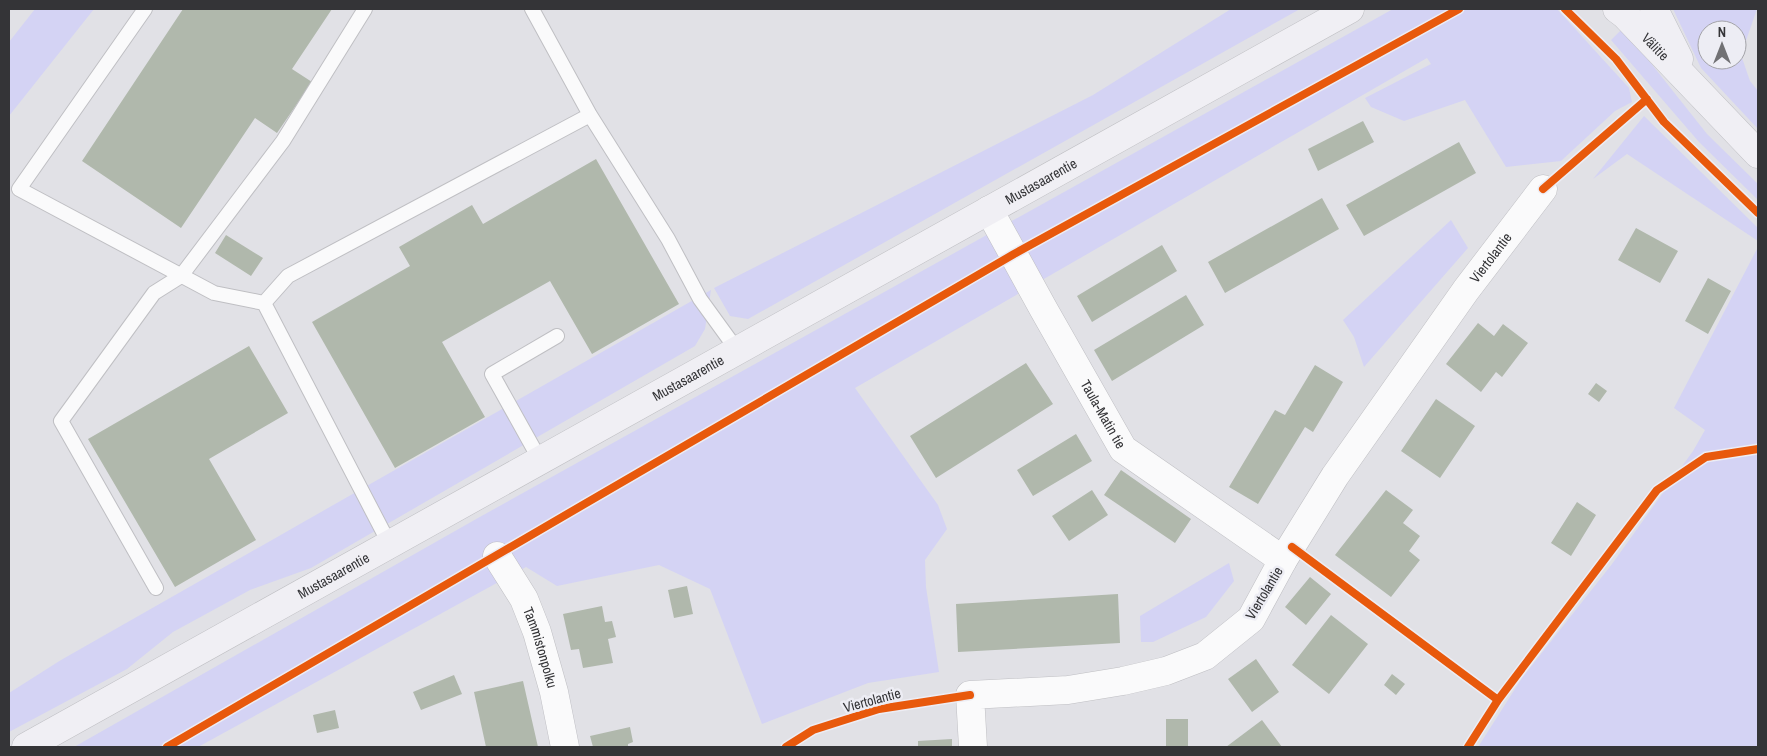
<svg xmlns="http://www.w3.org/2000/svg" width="1767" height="756" font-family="'Archivo Narrow',sans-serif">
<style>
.green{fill:#d4d3f4;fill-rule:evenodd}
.building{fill:#b0b8ac}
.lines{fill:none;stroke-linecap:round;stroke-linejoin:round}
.lane-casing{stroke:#bfbfc3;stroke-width:16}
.street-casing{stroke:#bfbfc3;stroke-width:29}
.secondary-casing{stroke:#bfbfc3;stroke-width:29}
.lane{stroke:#fafafb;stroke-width:14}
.street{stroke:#fafafb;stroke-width:28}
.secondary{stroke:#f0eff4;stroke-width:28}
.cycleway-casing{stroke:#ededf4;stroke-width:11}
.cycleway{stroke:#e8590c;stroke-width:8}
.labels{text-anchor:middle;stroke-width:5;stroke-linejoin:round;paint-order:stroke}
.street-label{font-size:14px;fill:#343437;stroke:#ededf4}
</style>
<rect width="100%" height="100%" fill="#e1e1e6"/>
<path class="green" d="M 35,9 L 94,9 L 9,116 L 9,42 Z
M 1231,9 L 1300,9 L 748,319 L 730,316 L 714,288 L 1093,95 Z
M 1393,9 L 1557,9 L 1629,88 L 1632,102 L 1615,111 L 1561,161 L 1506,167 L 1465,100 L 1404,121 L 1371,107 L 1365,98 L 1431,64 L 1427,58 L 855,388 L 938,505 L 947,529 L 925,560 L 926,587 L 939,672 L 868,683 L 762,724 L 710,589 L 659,565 L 557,586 L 526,567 L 198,747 L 74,747 L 478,518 Z
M 1673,9 L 1757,9 L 1741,55 L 1750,81 L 1758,91 L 1758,129 L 1701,68 ZM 1707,30 L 1737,30 L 1737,60 L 1707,60 Z
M 1623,28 L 1707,134 L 1758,184 L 1758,200 L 1699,142 L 1611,40 Z
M 1644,116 L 1758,228 L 1758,241 L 1627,154 L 1593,179 Z
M 1451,220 L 1468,248 L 1364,367 L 1354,337 L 1343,320 Z
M 1758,247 L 1758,747 L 1478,747 L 1522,678 L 1612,564 L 1693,451 L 1705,430 L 1674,408 Z
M 711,290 L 705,329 L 695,346 L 311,568 L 250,590 L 173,632 L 127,669 L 9,732 L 9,693 L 61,660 Z
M 1229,563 L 1234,581 L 1206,617 L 1153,642 L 1141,642 L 1140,616 Z"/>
<path class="building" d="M 183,9 L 332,9 L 292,69 L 312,82 L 277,133 L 255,118 L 181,228 L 82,161 Z
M 1363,121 L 1374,142 L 1318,171 L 1308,149 Z
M 1459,142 L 1476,173 L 1364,236 L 1346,205 Z
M 596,159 L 679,304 L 592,354 L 550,281 L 442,342 L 485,417 L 395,468 L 312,322 L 410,266 L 399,247 L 472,205 L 483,224 Z
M 1322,198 L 1339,229 L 1225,293 L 1208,262 Z
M 1636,228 L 1678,251 L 1660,283 L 1618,260 Z
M 226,235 L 263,258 L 251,276 L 215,253 Z
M 1162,245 L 1177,271 L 1092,322 L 1077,296 Z
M 1708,278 L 1731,291 L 1708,334 L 1685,321 Z
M 1186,295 L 1204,325 L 1112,381 L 1094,350 Z
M 1478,323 L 1494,336 L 1503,324 L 1528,343 L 1502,377 L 1496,372 L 1481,392 L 1446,364 Z
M 249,346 L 288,413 L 209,459 L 256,540 L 175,587 L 88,439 Z
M 1026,363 L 1053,404 L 936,478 L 910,436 Z
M 1315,365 L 1343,382 L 1313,432 L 1305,427 L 1258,504 L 1229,487 L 1275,410 L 1285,415 Z
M 1596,383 L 1607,391 L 1599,402 L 1588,394 Z
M 1436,399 L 1475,426 L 1440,478 L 1401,451 Z
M 1076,434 L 1092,461 L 1033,496 L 1017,470 Z
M 1121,470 L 1191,519 L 1175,543 L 1104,495 Z
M 1092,490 L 1108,515 L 1069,541 L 1052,516 Z
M 1386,490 L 1413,510 L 1403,523 L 1420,536 L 1409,551 L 1420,560 L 1391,597 L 1335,555 Z
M 1577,502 L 1596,515 L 1571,556 L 1551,543 Z
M 1310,577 L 1331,594 L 1306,625 L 1285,607 Z
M 687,586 L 693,614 L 674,618 L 668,590 Z
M 1118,594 L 1120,643 L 958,652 L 956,604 Z
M 602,606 L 605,622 L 612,621 L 616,637 L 608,639 L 613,663 L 583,668 L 579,649 L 571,650 L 563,614 Z
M 1331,615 L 1368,644 L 1329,694 L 1292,665 Z
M 1256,659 L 1279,692 L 1252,712 L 1228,679 Z
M 1392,674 L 1405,684 L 1396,695 L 1384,685 Z
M 454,675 L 462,694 L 421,710 L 413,692 Z
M 523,681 L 538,747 L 486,747 L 474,692 Z
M 335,710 L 339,728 L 317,733 L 313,715 Z
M 1166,719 L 1188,719 L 1188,747 L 1166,747 Z
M 1262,720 L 1282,747 L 1226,747 Z
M 630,727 L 633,742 L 628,744 L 628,747 L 593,747 L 590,736 Z
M 952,739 L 952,747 L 918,747 L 918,741 Z"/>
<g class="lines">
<g class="lane-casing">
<path id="lane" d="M 145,9 L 19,189 L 214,293 L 264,303 L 390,545
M 532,9 L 590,115 L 668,239 L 700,299 L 737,350
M 264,303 L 288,276 L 590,115
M 540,460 L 492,374 L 557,336
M 156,588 L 61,421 L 154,293 L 181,276 L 283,141 L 365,9"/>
</g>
<g class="street-casing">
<g id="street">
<path id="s1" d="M 989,210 L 1044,310 L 1123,449 L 1283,560"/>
<path id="s2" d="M 497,556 L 524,599 L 537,632 L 554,692 L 565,747"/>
<path id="s3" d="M 973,747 L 970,695 L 1068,690 L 1123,681 L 1166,671 L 1205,656 L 1251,619 L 1283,560 L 1335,476 L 1466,290 L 1543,189"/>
</g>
</g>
<g class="secondary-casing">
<g id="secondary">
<path id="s4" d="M 1617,9 L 1625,15 L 1758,154"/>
<path d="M 1654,9 L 1679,59"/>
<path id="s5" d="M 26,747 L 1350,9"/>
</g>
</g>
<use href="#lane" class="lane"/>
<use href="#street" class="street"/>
<use href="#secondary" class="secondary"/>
<g class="cycleway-casing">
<path id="cycleway" d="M 1565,9 L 1616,59 L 1664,122 L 1758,213
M 1543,189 L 1647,99
M 1292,547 L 1498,700
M 167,747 L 1014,254 L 1459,9
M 786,747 L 813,730 L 879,709 L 970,695
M 1468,747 L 1498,700 L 1657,490 L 1706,457 L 1758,449"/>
</g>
<use href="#cycleway" class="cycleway"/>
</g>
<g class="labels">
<g class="street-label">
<text dy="5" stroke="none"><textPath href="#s4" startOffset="54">Välitie</textPath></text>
<text dy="5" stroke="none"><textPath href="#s5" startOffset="1162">Mustasaarentie</textPath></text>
<text dy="5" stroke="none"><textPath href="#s3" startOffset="785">Viertolantie</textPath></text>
<text dy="5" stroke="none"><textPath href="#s5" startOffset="758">Mustasaarentie</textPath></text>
<text dy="5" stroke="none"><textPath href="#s1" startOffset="234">Taula-Matin tie</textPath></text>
<text dy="5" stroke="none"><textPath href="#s5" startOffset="352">Mustasaarentie</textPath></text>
<text transform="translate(1264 593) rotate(-59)" y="5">Viertolantie</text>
<text dy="5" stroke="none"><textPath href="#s2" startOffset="102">Tammistonpolku</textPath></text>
<text transform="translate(872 700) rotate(-15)" y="5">Viertolantie</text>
</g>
</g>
<rect width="1767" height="756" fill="none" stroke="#343437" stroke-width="20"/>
<g transform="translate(1722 45)"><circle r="24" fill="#ededf4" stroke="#a3a3a8"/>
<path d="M0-4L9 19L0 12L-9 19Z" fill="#717174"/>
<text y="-8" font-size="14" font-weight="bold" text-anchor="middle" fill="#343437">N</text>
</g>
</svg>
